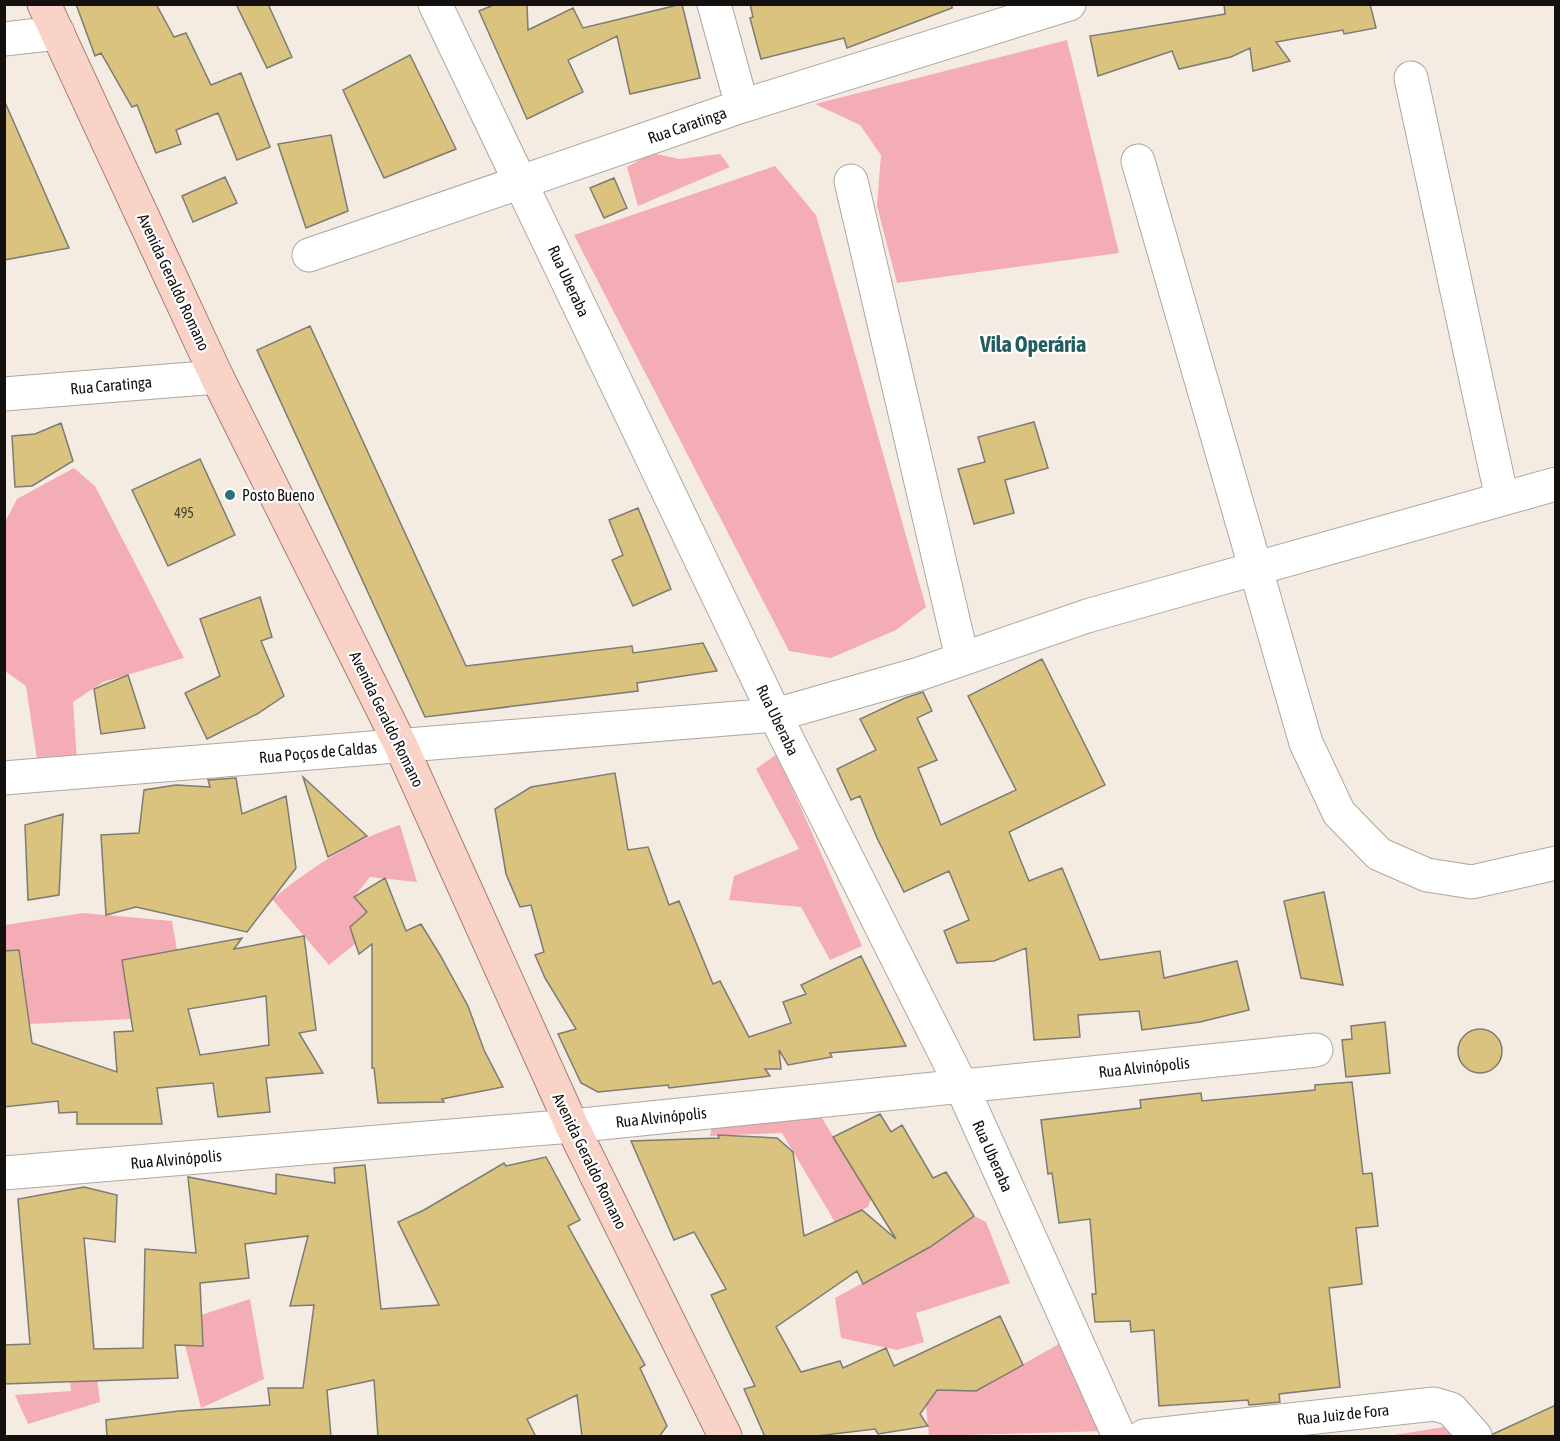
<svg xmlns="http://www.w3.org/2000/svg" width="1560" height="1441" font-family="'Asap Condensed',sans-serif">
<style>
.green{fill:#f4adb4}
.building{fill:#d9c37f;stroke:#7e7b72;stroke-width:1.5;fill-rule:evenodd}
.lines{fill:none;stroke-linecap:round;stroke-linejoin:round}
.minor-casing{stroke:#afa79f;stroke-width:35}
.major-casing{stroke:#a67c6e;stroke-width:35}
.minor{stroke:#fff;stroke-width:33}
.major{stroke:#f9d3c7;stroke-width:33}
.poi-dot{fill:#2a7478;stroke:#fff;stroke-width:2}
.labels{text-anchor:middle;stroke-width:4.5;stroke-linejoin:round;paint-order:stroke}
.number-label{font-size:14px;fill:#443d2a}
.street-label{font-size:16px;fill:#13100d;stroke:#fff}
.poi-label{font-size:16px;fill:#13100d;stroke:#fff;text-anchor:start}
.district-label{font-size:22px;font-weight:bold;fill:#225d5f;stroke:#fff}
</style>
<rect width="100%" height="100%" fill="#f4ebe3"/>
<path class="green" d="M 1067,40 L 1119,253 L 897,283 L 877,206 L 881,155 L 860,125 L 815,104 Z
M 652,153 L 679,159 L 720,154 L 730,167 L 638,206 L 627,167 Z
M 775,166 L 816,215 L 926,607 L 896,630 L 831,658 L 789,651 L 574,235 Z
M 74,468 L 95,486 L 184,658 L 103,682 L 73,702 L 77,759 L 37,759 L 26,686 L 5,671 L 4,524 L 17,499 Z
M 777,754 L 862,946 L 830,960 L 801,907 L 729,900 L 734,876 L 799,849 L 756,769 Z
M 400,825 L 417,882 L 370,877 L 354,897 L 367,912 L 360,940 L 329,965 L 272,899 C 314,866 349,842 400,825 Z
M 83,913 L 172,921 L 177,950 L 122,961 L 131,1019 L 30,1024 L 23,974 L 5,975 L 5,925 Z
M 814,1105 L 871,1199 L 868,1207 L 835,1222 L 782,1133 L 710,1136 L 714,1116 Z
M 974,1216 L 986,1222 L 1010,1283 L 916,1313 L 924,1342 L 897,1350 L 841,1338 L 835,1298 L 929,1247 Z
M 250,1299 L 264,1379 L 201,1408 L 185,1345 L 203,1345 L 201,1315 Z
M 1064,1341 L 1108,1431 L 929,1436 L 926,1406 L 937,1390 L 976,1391 Z
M 93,1347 L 100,1402 L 28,1424 L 15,1395 L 71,1391 L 68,1354 Z
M 1450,1426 L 1465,1436 L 1388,1436 Z"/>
<path class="building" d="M 76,4 L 156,4 L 174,37 L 186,33 L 211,85 L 241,73 L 270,147 L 237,160 L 218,113 L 176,130 L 181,144 L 156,153 L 137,105 L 132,107 L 101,53 L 95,56 Z
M 236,4 L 268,4 L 292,57 L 267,68 Z
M 496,4 L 527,4 L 528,30 L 573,8 L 583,28 L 682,4 L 700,78 L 630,94 L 617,36 L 568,60 L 583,92 L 527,119 L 479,11 Z
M 750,4 L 952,4 L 952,8 L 847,48 L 844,38 L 761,59 L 750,18 L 753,17 Z
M 1224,4 L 1370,4 L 1376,28 L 1344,34 L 1343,30 L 1276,42 L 1290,61 L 1253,71 L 1250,48 L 1231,57 L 1179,69 L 1172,51 L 1098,76 L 1090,36 L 1225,14 Z
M 410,55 L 456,149 L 384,178 L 343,90 Z
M 4,100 L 69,248 L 4,260 Z
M 331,135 L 348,211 L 306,228 L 278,144 Z
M 225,177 L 237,203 L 193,222 L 182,196 Z
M 614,178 L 627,208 L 604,218 L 590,188 Z
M 310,326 L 466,666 L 632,646 L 633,653 L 703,643 L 717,671 L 637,683 L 638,691 L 425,717 L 257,350 Z
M 1034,422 L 1048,468 L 1005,480 L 1014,513 L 974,524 L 958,469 L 985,462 L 978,437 Z
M 61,423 L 73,461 L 32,486 L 15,487 L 12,436 L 35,434 Z
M 200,459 L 235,535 L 168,566 L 132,490 Z
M 638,508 L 671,589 L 633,606 L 612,560 L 623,555 L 609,520 Z
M 260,597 L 272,637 L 261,641 L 284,696 L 257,714 L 207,739 L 185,693 L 220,676 L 200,619 Z
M 1042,659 L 1105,785 L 1009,832 L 1029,881 L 1062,868 L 1100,960 L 1160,951 L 1164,978 L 1237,961 L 1249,1010 L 1200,1022 L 1142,1030 L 1139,1011 L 1078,1015 L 1080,1037 L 1034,1040 L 1026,948 L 994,961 L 957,963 L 944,931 L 969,920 L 949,871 L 904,892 L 877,838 L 860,796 L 851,800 L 837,769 L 876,750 L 860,719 L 905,698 L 923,692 L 932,711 L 917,718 L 937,760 L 918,768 L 941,825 L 1016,790 L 968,696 Z
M 128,675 L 145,728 L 101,734 L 94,689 Z
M 615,773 L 628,850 L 648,847 L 669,905 L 679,901 L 713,984 L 720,981 L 749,1037 L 791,1023 L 783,1002 L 806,994 L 801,985 L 861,956 L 906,1046 L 830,1053 L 832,1057 L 788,1065 L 779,1050 L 781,1069 L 765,1069 L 770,1076 L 669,1088 L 668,1085 L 598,1092 L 581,1083 L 558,1034 L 576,1029 L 545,978 L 535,955 L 544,952 L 531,905 L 520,907 L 506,874 L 495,809 L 531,787 Z
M 303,777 L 367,836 L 328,857 Z
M 236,778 L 242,814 L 286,796 L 296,868 L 247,932 L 136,907 L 106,915 L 101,835 L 139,833 L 144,790 L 176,785 L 210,787 L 208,780 Z
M 63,814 L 59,895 L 28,900 L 25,825 Z
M 385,878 L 406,931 L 421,924 L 440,955 L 468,1006 L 484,1050 L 503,1087 L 442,1099 L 444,1102 L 378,1103 L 374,1068 L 372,1068 L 372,944 L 359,954 L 350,927 L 367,912 L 354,897 Z
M 1324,892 L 1343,985 L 1301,978 L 1284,901 Z
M 304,936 L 316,1030 L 299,1033 L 323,1073 L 266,1078 L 270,1112 L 218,1117 L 213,1083 L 157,1088 L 162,1124 L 77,1124 L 77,1112 L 59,1113 L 58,1101 L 4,1107 L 4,951 L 19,950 L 32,1043 L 117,1072 L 114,1032 L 133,1031 L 122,960 L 242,938 L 234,949 ZM 266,996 L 269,1045 L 200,1055 L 188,1009 Z
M 1385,1022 L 1390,1073 L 1346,1077 L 1342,1040 L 1352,1039 L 1351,1026 Z
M1458 1051a22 22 0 1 1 44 0a22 22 0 1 1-44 0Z
M 1352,1082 L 1363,1174 L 1372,1173 L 1378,1226 L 1356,1228 L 1362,1284 L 1329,1288 L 1340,1387 L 1279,1394 L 1280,1402 L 1261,1404 L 1249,1405 L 1248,1400 L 1159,1406 L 1154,1330 L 1131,1332 L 1130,1321 L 1095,1322 L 1092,1294 L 1096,1294 L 1090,1219 L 1059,1223 L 1052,1173 L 1048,1174 L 1041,1120 L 1141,1108 L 1140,1100 L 1201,1093 L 1202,1101 L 1315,1090 L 1315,1085 Z
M 880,1114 L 891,1132 L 902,1125 L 933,1178 L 946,1172 L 974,1216 L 930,1247 L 863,1284 L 857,1271 L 776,1327 L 801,1372 L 840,1361 L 843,1368 L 886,1348 L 894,1366 L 1000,1316 L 1023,1365 L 976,1391 L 937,1390 L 920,1414 L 928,1426 L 878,1434 L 875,1429 L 808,1437 L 765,1437 L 744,1389 L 755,1386 L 711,1295 L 726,1289 L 694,1232 L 674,1240 L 631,1141 L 719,1138 L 718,1135 L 777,1138 L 793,1152 L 804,1236 L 862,1210 L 896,1239 L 833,1137 Z
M 546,1157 L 580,1220 L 568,1226 L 645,1365 L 640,1368 L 667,1426 L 659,1437 L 582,1437 L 577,1395 L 527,1419 L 536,1437 L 378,1437 L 374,1380 L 327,1390 L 331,1437 L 107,1437 L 106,1420 L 179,1411 L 270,1405 L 268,1388 L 303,1388 L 314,1305 L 290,1306 L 308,1236 L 245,1244 L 249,1278 L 200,1283 L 203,1346 L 175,1345 L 178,1378 L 4,1384 L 4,1345 L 30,1344 L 18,1199 L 84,1187 L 117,1195 L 115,1242 L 84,1238 L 94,1349 L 143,1348 L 145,1249 L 196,1253 L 188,1177 L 276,1194 L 276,1174 L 335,1183 L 334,1168 L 365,1165 L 381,1309 L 439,1305 L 398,1222 L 424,1210 L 504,1163 L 506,1166 Z
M 1556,1405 L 1556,1437 L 1493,1437 L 1493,1434 Z"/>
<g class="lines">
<g class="minor-casing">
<path id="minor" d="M 435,4 L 775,715 L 961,1085 L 1119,1436
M 714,4 L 742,106
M 4,39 L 58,33
M 1411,78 L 1502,499
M 1138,161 L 1306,743 L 1339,813 L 1379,854 L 1427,875 L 1472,882 L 1556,863
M 851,181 L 962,658
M 309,255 L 742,106 L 1069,4
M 4,394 L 217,377
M 4,778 L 775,715 L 919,674 L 1087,616 L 1556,484
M 4,1173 L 572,1126 L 1316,1050
M 1144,1436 L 1434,1404 L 1451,1409 L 1475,1436"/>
</g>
<g class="major-casing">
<path id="major" d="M 44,4 L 217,377 L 401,746 L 572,1126 L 725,1436"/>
</g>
<use href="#minor" class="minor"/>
<use href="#major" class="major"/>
</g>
<circle class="poi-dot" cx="230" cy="495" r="6"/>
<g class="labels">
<g class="number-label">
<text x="184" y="518">495</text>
</g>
<g class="street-label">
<text transform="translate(687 125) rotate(-19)" y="6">Rua Caratinga</text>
<text transform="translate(569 281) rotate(65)" y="6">Rua Uberaba</text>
<text transform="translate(174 282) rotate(65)" y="6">Avenida Geraldo Romano</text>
<text transform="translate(111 385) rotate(-5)" y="6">Rua Caratinga</text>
<text transform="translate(387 719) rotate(64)" y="6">Avenida Geraldo Romano</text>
<text transform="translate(778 720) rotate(64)" y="6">Rua Uberaba</text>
<text transform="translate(318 752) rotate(-5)" y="6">Rua Poços de Caldas</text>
<text transform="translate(1144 1067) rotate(-6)" y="6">Rua Alvinópolis</text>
<text transform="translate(661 1117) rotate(-6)" y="6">Rua Alvinópolis</text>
<text transform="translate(993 1156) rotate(66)" y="6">Rua Uberaba</text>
<text transform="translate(176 1159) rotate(-5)" y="6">Rua Alvinópolis</text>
<text transform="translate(590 1161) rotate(64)" y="6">Avenida Geraldo Romano</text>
<text transform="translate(1343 1414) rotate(-6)" y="6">Rua Juiz de Fora</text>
</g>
<g class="poi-label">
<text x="242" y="501">Posto Bueno</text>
</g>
<g class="district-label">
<text x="1033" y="352">Vila Operária</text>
</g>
</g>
<rect width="1560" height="1441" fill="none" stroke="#13100d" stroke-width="12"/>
</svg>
